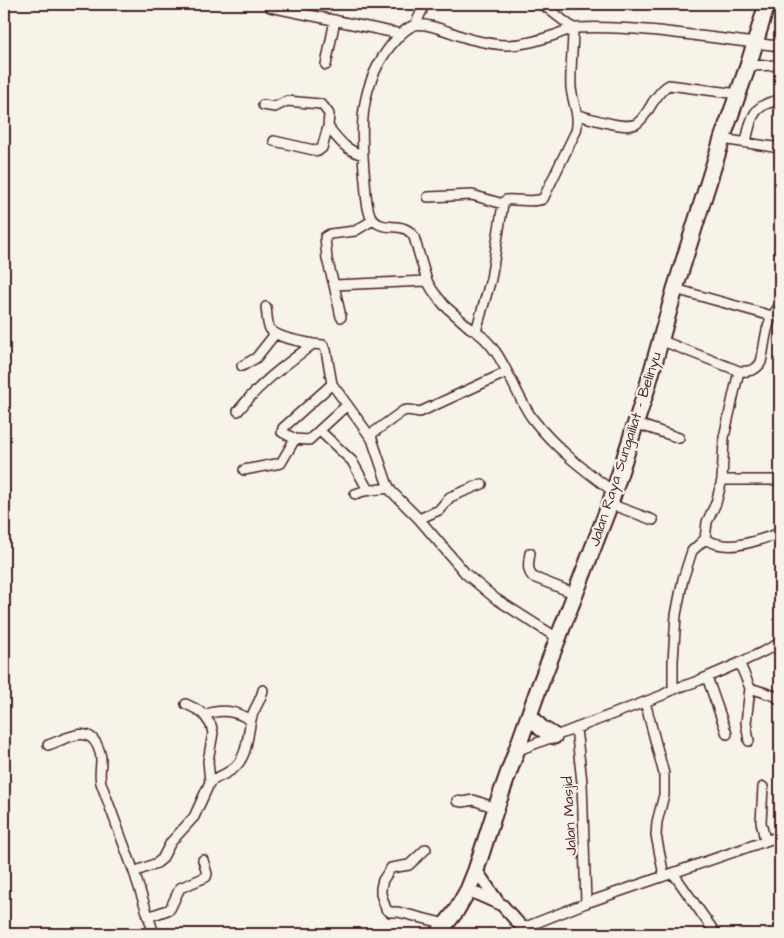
<svg xmlns="http://www.w3.org/2000/svg" width="784" height="938" font-family="'Architects Daughter',sans-serif">
<style>
.lines{fill:none;stroke-linecap:round;stroke-linejoin:round}
.street-casing{stroke:#4a1f2b;stroke-width:12}
.secondary-casing{stroke:#4a1f2b;stroke-width:15}
.highway-casing{stroke:#4a1f2b;stroke-width:19}
.street{stroke:#f7f3e8;stroke-width:9}
.secondary{stroke:#f7f3e8;stroke-width:11}
.highway{stroke:#f7f3e8;stroke-width:15}
.labels{text-anchor:middle;stroke-width:4.5;stroke-linejoin:round;paint-order:stroke}
.street-label{font-size:15px;fill:#4a1f2b;stroke:#f7f3e8}
</style>
<rect width="100%" height="100%" fill="#f7f3e8"/>
<filter id="ink" filterUnits="userSpaceOnUse"><feTurbulence type="fractalNoise" baseFrequency=".02" numOctaves="2"/><feDisplacementMap in="SourceGraphic" scale="10" xChannelSelector="R" yChannelSelector="G"/><feConvolveMatrix kernelMatrix="1 2 1 2 8 2 1 2 1" color-interpolation-filters="sRGB"/></filter>
<g filter="url(#ink)">
<g class="lines">
<g class="street-casing">
<path id="street" d="M 542,4 L 573,28
M 270,7 L 401,34
M 415,25 L 425,4
M 326,65 L 335,20
M 748,66 L 780,65
M 263,105 L 275,107 L 287,101 L 320,104 L 324,107 L 329,114 L 328,127 C 340,141 345,150 363,155
M 577,115 C 592,118 623,130 636,124 C 643,120 649,109 653,102 C 658,96 661,89 669,85 L 738,94
M 722,139 L 780,148
M 274,141 L 318,151 L 322,148 L 328,127
M 746,142 C 751,118 753,104 780,100
M 428,197 L 472,195 L 503,204
M 334,285 L 327,259 L 325,237 L 330,234 L 355,231 L 373,220
M 675,289 L 772,316
M 266,307 C 267,314 267,321 269,327 C 273,338 302,341 313,344
M 341,317 L 334,285 L 427,281
M 476,331 L 491,279 L 503,204 L 506,200 C 518,199 532,203 543,199 L 576,131 C 580,116 573,104 571,88 C 570,68 573,49 573,28
M 660,340 L 739,371 C 748,372 756,371 761,362 C 766,342 764,322 780,306
M 242,366 L 256,358 L 275,334
M 332,384 L 283,428 L 282,432 L 295,439 L 309,440 L 347,405
M 238,411 C 261,382 284,366 313,344 L 323,345 L 326,350 L 332,384 L 372,439 L 387,483 L 391,491 L 419,519 L 466,574 L 496,599 L 559,639
M 635,423 L 679,438
M 320,431 L 352,461 L 368,490
M 370,435 L 403,411 L 408,410 L 420,412 L 507,372
M 244,470 L 281,463 L 295,439
M 722,480 L 780,480
M 614,492 C 584,470 555,448 532,418 C 512,390 502,344 470,328 L 444,305 L 433,291 L 427,281 L 414,237 C 403,218 381,236 370,215 C 366,205 366,192 365,181 C 360,131 358,86 392,44 C 398,37 405,28 415,25 C 428,22 456,35 470,39 C 482,42 495,45 507,45 C 524,45 539,40 555,35 C 562,32 569,29 577,28 C 644,25 713,39 780,46
M 355,494 L 364,491 L 389,488
M 610,504 L 653,520
M 419,519 L 439,510 L 450,497 L 482,484
M 705,539 C 729,553 755,541 780,533
M 530,553 C 529,561 526,570 533,577 L 576,594
M 740,664 L 750,688 L 746,723 L 749,741
M 707,677 L 727,734
M 673,688 L 673,661 L 676,615 L 683,579 L 692,551 L 705,539 L 707,522 L 716,503 L 722,480 L 724,437 L 739,371
M 750,688 L 775,696 L 780,700
M 645,702 L 664,774 L 664,795 L 657,822 L 656,835 L 664,876
M 204,715 C 222,708 235,711 251,720
M 576,728 L 582,782 L 586,903
M 48,745 C 64,740 87,724 97,745 C 99,749 101,755 101,760 C 101,769 99,774 101,783 L 134,872 L 154,934
M 516,751 L 663,695 C 675,687 682,687 695,682 C 724,670 752,658 780,643
M 210,782 C 217,777 227,774 234,768 C 249,755 247,733 252,716 C 255,707 261,700 263,690
M 763,787 L 761,822 L 765,840
M 457,801 L 463,802 L 473,800 L 496,808
M 426,849 L 409,865 L 391,868 L 383,880 L 381,888 L 381,894 L 386,909 L 390,912 L 398,912 L 446,924
M 134,872 L 157,863 L 162,859 L 171,842 L 194,817 L 210,782 L 208,761 L 213,733 L 211,725 L 204,715 L 198,710 L 186,704
M 673,873 L 716,934
M 148,917 L 170,909 L 180,888 L 206,877 L 207,874 L 203,860
M 523,928 L 586,903 L 780,836"/>
</g>
<g class="secondary-casing">
<path id="secondary" d="M 476,870 L 498,902
M 468,890 L 502,905 L 528,934"/>
</g>
<g class="highway-casing">
<path id="highway" d="M 530,716 L 541,728 L 554,736
M 438,934 L 456,911 L 468,890 L 476,870 L 496,808 L 538,690 L 610,504 L 647,388 L 675,289 L 722,139 L 748,66 L 767,4"/>
</g>
<use href="#street" class="street"/>
<use href="#secondary" class="secondary"/>
<use href="#highway" class="highway"/>
</g>
</g>
<g class="labels">
<g class="street-label">
<text transform="translate(625 449) rotate(-72)" y="5">Jalan Raya Sungailiat - Belinyu</text>
<text transform="translate(569 816) rotate(-93)" y="5">Jalan Masjid</text>
</g>
</g>
<rect width="784" height="938" fill="none" stroke="#f7f3e8" stroke-width="20"/>
<rect x="10" y="10" width="764" height="918" fill="none" stroke="#4a1f2b" stroke-width="2" filter="url(#ink)"/>
</svg>
